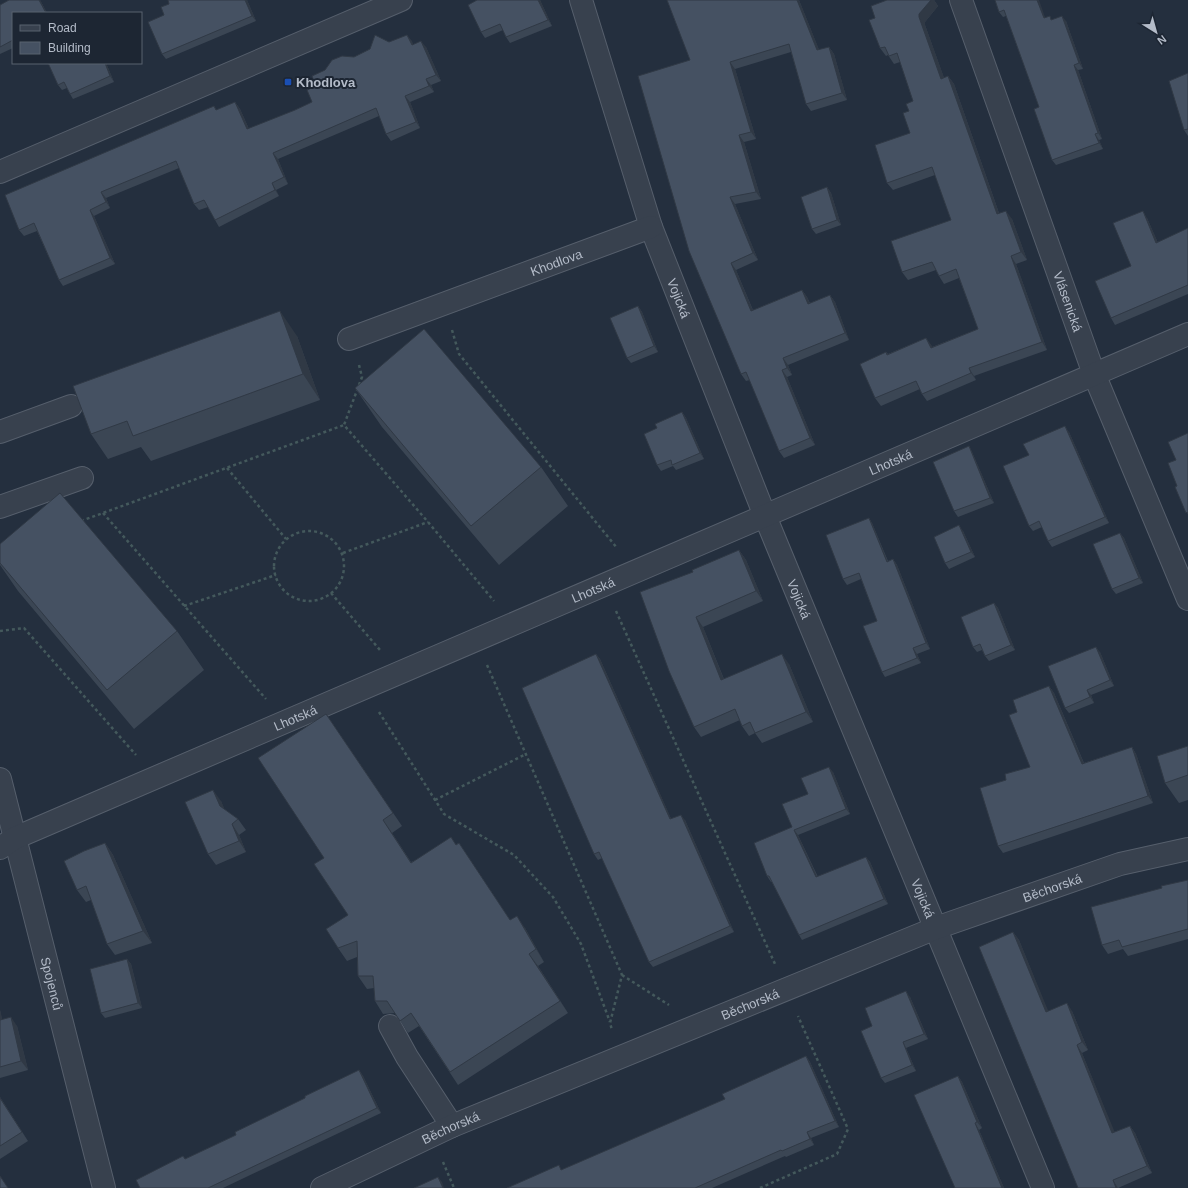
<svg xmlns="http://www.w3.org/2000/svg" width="1188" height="1188" font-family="Helvetica,sans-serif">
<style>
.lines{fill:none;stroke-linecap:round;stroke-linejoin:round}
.minor-casing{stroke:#565f6c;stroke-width:24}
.path{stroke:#44595c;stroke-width:2.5;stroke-dasharray:3 3;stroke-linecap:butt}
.minor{stroke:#38414e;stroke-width:22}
.wall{fill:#3b4654}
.shaded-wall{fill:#303945}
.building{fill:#455162;stroke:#303945}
.transit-dot{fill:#1a4fb4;stroke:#1d2633;stroke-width:1.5}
.labels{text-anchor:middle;stroke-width:4;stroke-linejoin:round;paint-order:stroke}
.poi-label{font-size:13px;font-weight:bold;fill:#b4bcc9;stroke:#1d2633;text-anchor:start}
.street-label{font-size:13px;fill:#b4bcc9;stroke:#1d2633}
</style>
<rect width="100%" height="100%" fill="#242f3e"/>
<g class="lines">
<g class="minor-casing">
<g id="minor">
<path id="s1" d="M 581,0 L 651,227 L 765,516 L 1043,1188"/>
<path id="s2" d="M 961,0 L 1094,374 L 1188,599"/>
<path d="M 0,172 L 401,0"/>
<path id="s3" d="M 349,339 L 651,227"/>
<path d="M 0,432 L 71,406"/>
<path d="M 0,507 L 82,478"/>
<path id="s4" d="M 0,779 L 104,1188"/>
<path id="s5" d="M 0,848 L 15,838 L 1188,334"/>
<path d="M 390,1026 L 407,1057 L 452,1126"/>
<path id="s6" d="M 322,1188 L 452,1126 L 936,928 L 1120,864 L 1188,849"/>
</g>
</g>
<path class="path" d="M 452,330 L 459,354 L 617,548
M 359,365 L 362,377 L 344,425 L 428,522 L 494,601
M 227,468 L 286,539
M 103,513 L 266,699
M 81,521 L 344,425
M274 566a35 35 0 1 1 70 0a35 35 0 1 1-70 0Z
M 343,553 L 428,522
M 331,593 L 380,650
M 184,606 L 276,575
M 616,611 L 775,964
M 0,631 L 24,628 L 136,755
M 487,665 L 622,975 L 610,1023 L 612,1030
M 379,712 L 444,814 L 514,855 L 553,897 L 581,944 L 610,1022
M 435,800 L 526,754
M 622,975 L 669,1005
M 443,1162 L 454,1188
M 760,1188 L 837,1154 L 848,1129 L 798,1016"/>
<use href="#minor" class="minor"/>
</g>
<path class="wall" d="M 40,0 L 47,13 L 13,13 L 13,48 L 0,54 L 0,5 Z
M 247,0 L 256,21 L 166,59 L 162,54 L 164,15 L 169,4 Z
M 477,0 L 540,0 L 552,26 L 510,43 L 506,37 L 503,30 L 485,38 L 481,32 Z
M 667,0 L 799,0 L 819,50 L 829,47 L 834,54 L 847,100 L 811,111 L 806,104 L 791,52 L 735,69 L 756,139 L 744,142 L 761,199 L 735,204 L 758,260 L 736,270 L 753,310 L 802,290 L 807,297 L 810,303 L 830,295 L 835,302 L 849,340 L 788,365 L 792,375 L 787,377 L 815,445 L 784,458 L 779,451 L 750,380 L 746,381 L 741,374 L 690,60 Z
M 887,0 L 934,0 L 938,6 L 925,22 L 925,25 L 944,78 L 948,76 L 954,84 L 999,213 L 1012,219 L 1027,260 L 1016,264 L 1047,350 L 974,376 L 976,380 L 927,401 L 922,394 L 920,389 L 881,406 L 875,398 L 886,352 L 888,354 L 926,338 L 932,347 L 978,329 L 959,278 L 944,284 L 939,276 L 936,270 L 908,280 L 902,272 L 951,220 L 935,175 L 893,190 L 887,183 L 910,133 L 909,111 L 913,101 L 900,62 L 894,64 L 888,55 L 886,56 L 880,48 L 875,18 Z
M 995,0 L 1052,20 L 1066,21 L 1083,69 L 1078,70 L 1102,139 L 1099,140 L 1103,149 L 1056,165 L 1052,160 L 1039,107 L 1006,16 L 1003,17 L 999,12 Z
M 407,35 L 413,44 L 426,47 L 441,81 L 431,85 L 434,92 L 410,102 L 420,128 L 391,141 L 386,134 L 379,116 L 278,159 L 288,184 L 276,190 L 279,196 L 219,227 L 215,220 L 208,207 L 199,210 L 194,204 L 179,168 L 106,198 L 110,208 L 94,216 L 115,264 L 63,286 L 59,280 L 37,231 L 24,236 L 19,230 L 217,110 L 235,102 L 240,109 L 249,129 L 295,110 L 312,102 L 316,86 L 325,70 Z
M 48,63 L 106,63 L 114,82 L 73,99 L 70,94 L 67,88 L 62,90 L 58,85 Z
M 1188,73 L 1188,136 L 1184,130 Z
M 827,187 L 831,193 L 841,225 L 816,234 L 812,229 Z
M 1147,218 L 1158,243 L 1188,228 L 1188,294 L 1115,325 L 1111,318 L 1131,266 Z
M 638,306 L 642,312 L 658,352 L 631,363 L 627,358 Z
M 297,336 L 320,400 L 151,461 L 141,447 L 108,459 L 91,434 Z
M 355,388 L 541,467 L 568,506 L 499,565 L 382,427 Z
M 682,412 L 686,418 L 704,459 L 676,470 L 673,466 L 661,471 L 657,465 L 657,428 Z
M 1069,432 L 1109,523 L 1052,547 L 1048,541 L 1042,527 L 1033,531 L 1029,526 L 1029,455 Z
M 969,446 L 972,452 L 994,503 L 958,517 L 954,511 Z
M 869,518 L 872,523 L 888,561 L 893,559 L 897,565 L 930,649 L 917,654 L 921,663 L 885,677 L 882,672 L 877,621 L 861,579 L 847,585 L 843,579 Z
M 963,531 L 975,557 L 949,569 L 945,563 Z
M 1120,533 L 1124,538 L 1143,583 L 1116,594 L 1112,589 Z
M 0,544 L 177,631 L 204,670 L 134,729 L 18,591 L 0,565 Z
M 739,550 L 746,560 L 763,601 L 703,627 L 724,679 L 789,664 L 813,722 L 762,743 L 755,733 L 749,736 L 742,726 L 740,720 L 701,737 L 694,727 L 693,572 Z
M 994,603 L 998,608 L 1015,650 L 989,661 L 985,656 L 982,650 L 977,652 L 973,647 Z
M 1100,652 L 1114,686 L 1091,695 L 1094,703 L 1069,713 L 1065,708 Z
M 596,654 L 600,659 L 671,819 L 685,820 L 734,932 L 653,967 L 649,962 L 602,858 L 598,860 L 594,854 Z
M 1049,686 L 1054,693 L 1084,763 L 1132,747 L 1136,754 L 1153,803 L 1003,853 L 998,846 L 1006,780 L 1030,767 L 1017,712 Z
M 326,714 L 402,826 L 392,833 L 411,862 L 459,843 L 510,920 L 525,928 L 544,962 L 538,966 L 568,1013 L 458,1085 L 419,1026 L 408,1033 L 395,1013 L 383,1014 L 375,1001 L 374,988 L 367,989 L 358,976 L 357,957 L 347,961 L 338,948 L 348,915 L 324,858 Z
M 1188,746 L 1188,800 L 1179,803 L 1165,783 Z
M 833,772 L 850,814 L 798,835 L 818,877 L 866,857 L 870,862 L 888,904 L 802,940 L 799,935 L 772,882 L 771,882 L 767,876 L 792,827 L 808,794 Z
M 221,801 L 224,809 L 238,819 L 246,830 L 239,835 L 246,852 L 216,865 L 208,854 Z
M 105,843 L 113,855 L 152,943 L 115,955 L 107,944 L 91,900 L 86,902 L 77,890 Z
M 1188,880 L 1188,939 L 1128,956 L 1123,949 L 1108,954 L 1102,945 L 1162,888 Z
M 1013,932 L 1019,940 L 1048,1012 L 1072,1011 L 1088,1050 L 1082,1053 L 1114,1132 L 1130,1126 L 1135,1133 L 1152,1173 L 1118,1188 L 1078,1188 Z
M 127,959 L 131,964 L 142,1008 L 105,1018 L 101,1013 Z
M 910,997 L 928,1039 L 906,1048 L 916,1071 L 885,1083 L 881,1078 L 872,1026 Z
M 0,1010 L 2,1020 L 17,1026 L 28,1070 L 0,1078 Z
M 806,1056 L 810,1062 L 839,1127 L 811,1138 L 814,1145 L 786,1157 L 785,1156 L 712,1188 L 507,1188 L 562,1170 L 725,1099 Z
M 359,1070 L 363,1076 L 381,1113 L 223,1188 L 140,1188 L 183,1156 L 185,1159 L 236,1135 Z
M 958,1076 L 962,1082 L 982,1128 L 979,1130 L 1004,1188 L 955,1188 Z
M 0,1097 L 28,1141 L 0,1159 Z"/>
<path class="shaded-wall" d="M 39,0 L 40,0 L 47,13 L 46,13 Z
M 245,0 L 247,0 L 256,21 L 252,16 Z
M 538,0 L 540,0 L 552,26 L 548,20 Z
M 797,0 L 799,0 L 822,57 L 817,50 Z
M 931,0 L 934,0 L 938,6 L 925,22 L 925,25 L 947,86 L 941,79 L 919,17 L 919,14 Z
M 1037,0 L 1039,0 L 1047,23 L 1044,18 Z
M 1062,16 L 1066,21 L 1083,69 L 1079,63 Z
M 407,35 L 412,41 L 416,51 L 412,45 Z
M 421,41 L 426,47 L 441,81 L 436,75 Z
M 829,47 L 834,54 L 847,100 L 842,93 Z
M 730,62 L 735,69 L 756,139 L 751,132 Z
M 105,63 L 106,63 L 114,82 L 110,76 Z
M 1074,65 L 1078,70 L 1102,139 L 1098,133 Z
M 948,76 L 954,84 L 1002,222 L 997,214 Z
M 426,79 L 431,85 L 434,92 L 429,86 Z
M 405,96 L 410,102 L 420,128 L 416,122 Z
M 235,102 L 240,109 L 252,136 L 247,129 Z
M 1095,134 L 1099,140 L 1103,149 L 1099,143 Z
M 739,135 L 744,142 L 761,199 L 756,192 Z
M 273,153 L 278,159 L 288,184 L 284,177 Z
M 272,183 L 276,190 L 279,196 L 275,190 Z
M 827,187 L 831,193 L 841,225 L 837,220 Z
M 101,192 L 106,198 L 110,208 L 106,202 Z
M 730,197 L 735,204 L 758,260 L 753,253 Z
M 90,210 L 94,216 L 115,264 L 110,258 Z
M 1006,211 L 1012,219 L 1027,260 L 1021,252 Z
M 1143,211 L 1147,218 L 1161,250 L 1156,243 Z
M 1011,256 L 1016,264 L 1047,350 L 1042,342 Z
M 731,263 L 736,270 L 756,318 L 751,311 Z
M 802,290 L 807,297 L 813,311 L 808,304 Z
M 830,295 L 835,302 L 849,340 L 845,333 Z
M 638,306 L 642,312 L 658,352 L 654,346 Z
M 280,311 L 297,336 L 320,400 L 303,374 Z
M 926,338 L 932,346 L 936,356 L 931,348 Z
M 783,358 L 788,365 L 792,375 L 787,368 Z
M 969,368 L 974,376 L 976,380 L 971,373 Z
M 782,370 L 787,377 L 815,445 L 810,438 Z
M 682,412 L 686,418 L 704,459 L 700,453 Z
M 1065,426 L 1069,432 L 1109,523 L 1105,517 Z
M 969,446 L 972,452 L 994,503 L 990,498 Z
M 869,518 L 872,523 L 890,568 L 887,562 Z
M 959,525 L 963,531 L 975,557 L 971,552 Z
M 1120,533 L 1124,538 L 1143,583 L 1139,578 Z
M 739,550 L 746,560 L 763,601 L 756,591 Z
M 893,559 L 897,565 L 930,649 L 926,643 Z
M 994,603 L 998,608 L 1015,650 L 1011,645 Z
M 696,617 L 703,627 L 728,690 L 721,680 Z
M 1096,647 L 1100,652 L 1114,686 L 1110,680 Z
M 913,648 L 917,654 L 921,663 L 917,658 Z
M 596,654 L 600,659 L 674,825 L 670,819 Z
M 782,654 L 789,664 L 813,722 L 806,712 Z
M 1049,686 L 1054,693 L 1087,771 L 1082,764 Z
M 1087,690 L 1091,695 L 1094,703 L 1090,697 Z
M 1132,747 L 1136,754 L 1153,803 L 1148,796 Z
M 829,767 L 833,772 L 850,814 L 846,809 Z
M 213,790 L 221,801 L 228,817 L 220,806 Z
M 681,815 L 685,820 L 734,932 L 730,926 Z
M 383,820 L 392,833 L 419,875 L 411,863 Z
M 232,824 L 239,835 L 246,852 L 239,841 Z
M 794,830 L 798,835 L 820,883 L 816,877 Z
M 105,843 L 113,855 L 152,943 L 143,931 Z
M 459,843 L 467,855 L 518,933 L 510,920 Z
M 866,857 L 870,862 L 888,904 L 884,899 Z
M 517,916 L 525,928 L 544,962 L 536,949 Z
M 1013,932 L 1019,940 L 1052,1020 L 1046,1012 Z
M 529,954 L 538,966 L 568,1013 L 560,1001 Z
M 127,959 L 131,964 L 142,1008 L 138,1003 Z
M 906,991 L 910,997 L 928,1039 L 924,1034 Z
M 1067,1003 L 1072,1011 L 1088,1050 L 1082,1042 Z
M 0,1010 L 5,1030 L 0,1023 Z
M 11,1017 L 17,1026 L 28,1070 L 21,1061 Z
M 903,1042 L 906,1048 L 916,1071 L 912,1065 Z
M 1077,1045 L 1082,1053 L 1118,1140 L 1112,1133 Z
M 806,1056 L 810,1062 L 839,1127 L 835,1121 Z
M 359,1070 L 363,1076 L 381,1113 L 377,1108 Z
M 958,1076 L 962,1082 L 982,1128 L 977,1122 Z
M 0,1097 L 28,1141 L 0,1098 Z
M 975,1123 L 979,1130 L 1004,1188 L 1002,1188 Z
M 1130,1126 L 1135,1133 L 1152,1173 L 1147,1166 Z
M 807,1132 L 811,1138 L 814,1145 L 810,1139 Z
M 438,1177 L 442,1182 L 444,1188 L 443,1188 Z
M 1113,1180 L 1118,1188 L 1116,1188 Z"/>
<path class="building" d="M 9,0 L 39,0 L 46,13 L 13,13 L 13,40 L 0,47 L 0,5 Z
M 168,0 L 245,0 L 252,16 L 162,54 L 148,22 L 164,15 L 161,7 L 169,4 Z
M 477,0 L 538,0 L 548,20 L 506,37 L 500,24 L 481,32 L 468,5 Z
M 667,0 L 797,0 L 817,50 L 829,47 L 842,93 L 806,104 L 789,44 L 730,62 L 751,132 L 739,135 L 756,192 L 730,197 L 753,253 L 731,263 L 751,311 L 802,290 L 808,304 L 830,295 L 845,333 L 783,358 L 787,368 L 782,370 L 810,438 L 779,451 L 746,372 L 741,374 L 689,251 L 638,76 L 690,60 Z
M 887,0 L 931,0 L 919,14 L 919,17 L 941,79 L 948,76 L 997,214 L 1006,211 L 1021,252 L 1011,256 L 1042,342 L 969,368 L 971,373 L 922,394 L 916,381 L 875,398 L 860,364 L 886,352 L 887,355 L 926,338 L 931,348 L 978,329 L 956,269 L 939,276 L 932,262 L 902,272 L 891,241 L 951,220 L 932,167 L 887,183 L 875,145 L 910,133 L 903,113 L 909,111 L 906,104 L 913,101 L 897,53 L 889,56 L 885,47 L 880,48 L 869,20 L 875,18 L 871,6 Z
M 995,0 L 1037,0 L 1044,18 L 1050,16 L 1051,20 L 1062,16 L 1079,63 L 1074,65 L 1098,133 L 1095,134 L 1099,143 L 1052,160 L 1034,109 L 1039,107 L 1004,10 L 999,12 Z
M 375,35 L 389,42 L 407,35 L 412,45 L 421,41 L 436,75 L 426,79 L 429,86 L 405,96 L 416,122 L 386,134 L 376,108 L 273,153 L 284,177 L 272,183 L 275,190 L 215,220 L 204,200 L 194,204 L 176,161 L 101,192 L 106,202 L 90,210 L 110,258 L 59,280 L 34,223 L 19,230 L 5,195 L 214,106 L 216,110 L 235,102 L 247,129 L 295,110 L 312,102 L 307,90 L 316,86 L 312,76 L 325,70 L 332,60 L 342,56 L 354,57 L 370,49 Z
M 48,63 L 105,63 L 110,76 L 70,94 L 64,82 L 58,85 Z
M 1188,73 L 1188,129 L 1184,130 L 1169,81 Z
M 827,187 L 837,220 L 812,229 L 801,197 Z
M 1143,211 L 1156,243 L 1188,228 L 1188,285 L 1111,318 L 1095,281 L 1131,266 L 1113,223 Z
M 638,306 L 654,346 L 627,358 L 610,318 Z
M 280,311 L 303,374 L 133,436 L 127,421 L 91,434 L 73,386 Z
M 424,329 L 541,467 L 471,526 L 355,388 Z
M 682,412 L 700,453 L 672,465 L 671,460 L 657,465 L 644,434 L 657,428 L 655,424 Z
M 1065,426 L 1105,517 L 1048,541 L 1039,521 L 1029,526 L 1003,466 L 1029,455 L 1023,444 Z
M 1188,433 L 1188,514 L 1187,512 L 1186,513 L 1175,487 L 1177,486 L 1168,463 L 1176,460 L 1168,442 Z
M 969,446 L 990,498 L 954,511 L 933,462 Z
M 60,493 L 177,631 L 107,690 L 0,563 L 0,544 Z
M 869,518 L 887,562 L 893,559 L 926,643 L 913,648 L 917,658 L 882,672 L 863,626 L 877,621 L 859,573 L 843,579 L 826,535 Z
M 959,525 L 971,552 L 945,563 L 934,537 Z
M 1120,533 L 1139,578 L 1112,589 L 1093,544 Z
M 739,550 L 756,591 L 696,617 L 721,680 L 782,654 L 806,712 L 755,733 L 750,722 L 742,726 L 735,709 L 694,727 L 669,671 L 640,592 L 693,572 L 692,570 Z
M 994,603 L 1011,645 L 985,656 L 980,644 L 973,647 L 961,617 Z
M 1096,647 L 1110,680 L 1087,690 L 1090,697 L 1065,708 L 1048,666 Z
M 596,654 L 670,819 L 681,815 L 730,926 L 649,962 L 599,852 L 594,854 L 522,688 Z
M 1049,686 L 1082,764 L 1132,747 L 1148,796 L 998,846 L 980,788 L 1006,780 L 1005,774 L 1030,767 L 1009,715 L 1017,712 L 1013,700 Z
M 326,714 L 393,813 L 383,820 L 411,863 L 451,837 L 456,845 L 459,843 L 510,920 L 517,916 L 536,949 L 529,954 L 560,1001 L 450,1072 L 411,1013 L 400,1021 L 387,1001 L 375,1001 L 373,976 L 358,976 L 357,941 L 338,948 L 326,929 L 348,915 L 314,864 L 324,858 L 258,758 Z
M 1188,746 L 1188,775 L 1165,783 L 1157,756 Z
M 829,767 L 846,809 L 794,830 L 816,877 L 866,857 L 884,899 L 799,935 L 769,876 L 767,876 L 754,843 L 792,827 L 782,804 L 808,794 L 801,778 Z
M 213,790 L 220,806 L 238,819 L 232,824 L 239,841 L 208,854 L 185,802 Z
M 105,843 L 143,931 L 107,944 L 86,886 L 77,890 L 64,861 L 84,851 Z
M 1188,880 L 1188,929 L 1122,947 L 1119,940 L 1102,945 L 1091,907 L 1162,888 L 1161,886 Z
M 1013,932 L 1046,1012 L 1067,1003 L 1082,1042 L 1077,1045 L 1112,1133 L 1130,1126 L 1147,1166 L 1113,1180 L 1116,1188 L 1078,1188 L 979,947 Z
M 127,959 L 138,1003 L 101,1013 L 90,969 Z
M 906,991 L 924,1034 L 903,1042 L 912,1065 L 881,1078 L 861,1031 L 872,1026 L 865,1008 Z
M 11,1017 L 21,1061 L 0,1067 L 0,1020 Z
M 806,1056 L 835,1121 L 807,1132 L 810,1139 L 782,1151 L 781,1150 L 695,1188 L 507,1188 L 559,1165 L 561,1170 L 725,1099 L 722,1094 Z
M 359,1070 L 377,1108 L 208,1188 L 140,1188 L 136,1180 L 183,1156 L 185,1159 L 236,1135 L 235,1132 L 305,1098 L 305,1096 Z
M 958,1076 L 977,1122 L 975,1123 L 1002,1188 L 955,1188 L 914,1095 Z
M 0,1098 L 22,1132 L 0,1146 Z
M 0,1176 L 8,1188 L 0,1188 Z
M 438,1177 L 443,1188 L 414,1188 Z"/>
<rect class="transit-dot" x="284" y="78" width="8" height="8" rx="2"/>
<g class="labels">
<g class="poi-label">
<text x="296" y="87">Khodlova</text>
</g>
<g class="street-label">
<text dy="5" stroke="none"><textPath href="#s3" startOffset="221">Khodlova</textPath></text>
<text dy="5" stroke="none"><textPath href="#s1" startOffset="314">Vojická</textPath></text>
<text dy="5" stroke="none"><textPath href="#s2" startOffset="320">Vlásenická</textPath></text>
<text dy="5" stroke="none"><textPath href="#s5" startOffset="971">Lhotská</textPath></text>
<text dy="5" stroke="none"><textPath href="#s5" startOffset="647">Lhotská</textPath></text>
<text dy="5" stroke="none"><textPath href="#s1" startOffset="638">Vojická</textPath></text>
<text dy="5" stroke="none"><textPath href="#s5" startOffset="323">Lhotská</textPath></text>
<text dy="5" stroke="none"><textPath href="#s6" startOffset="790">Běchorská</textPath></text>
<text dy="5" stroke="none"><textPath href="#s1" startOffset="962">Vojická</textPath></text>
<text dy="5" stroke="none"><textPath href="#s4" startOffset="211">Spojenců</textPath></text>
<text dy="5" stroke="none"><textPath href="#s6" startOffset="466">Běchorská</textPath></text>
<text dy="5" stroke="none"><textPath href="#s6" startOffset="142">Běchorská</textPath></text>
</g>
</g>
<rect x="12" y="12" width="130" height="52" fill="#1d2633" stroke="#59626f"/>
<rect x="20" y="25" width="20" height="6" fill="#38414e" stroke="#59626f"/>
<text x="48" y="32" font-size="12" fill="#b4bcc9">Road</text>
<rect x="20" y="42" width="20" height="12" fill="#455162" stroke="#59626f"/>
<text x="48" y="52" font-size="12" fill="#b4bcc9">Building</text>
<g transform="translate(1156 32) rotate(143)" stroke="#1d2633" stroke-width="3" paint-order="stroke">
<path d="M0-3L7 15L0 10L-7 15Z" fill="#b4bcc9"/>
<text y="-6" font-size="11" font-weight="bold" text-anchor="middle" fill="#b4bcc9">N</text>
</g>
</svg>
